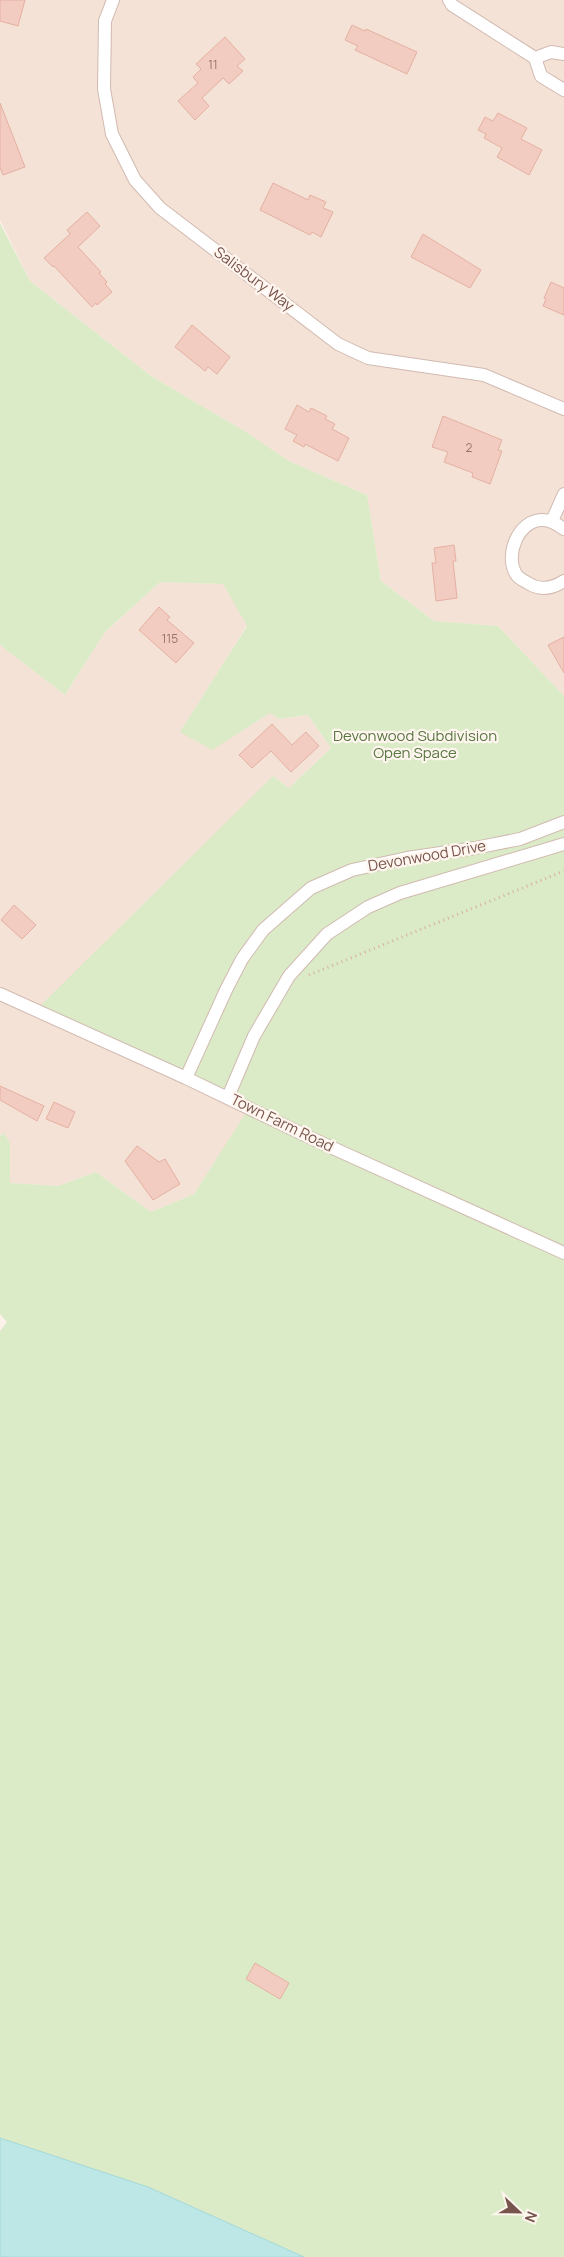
<svg xmlns="http://www.w3.org/2000/svg" width="564" height="2257" font-family="Manrope,sans-serif">
<style>
.residential{fill:#f4e2d7}
.green{fill:#dbebc7}
.water{fill:#bde7e6;stroke:#a3d8d8}
.building{fill:#f2ccc0;stroke:#e5b0a1}
.lines{fill:none;stroke-linecap:round;stroke-linejoin:round}
.street-casing{stroke:#d1bab1;stroke-width:14}
.path{stroke:#d7afa3;stroke-width:3;stroke-dasharray:1 4;stroke-linecap:butt}
.street{stroke:#fff;stroke-width:12}
.labels{text-anchor:middle;stroke-width:4.5;stroke-linejoin:round;paint-order:stroke}
.number-label{font-size:12px;fill:#967269}
.street-label{font-size:15px;fill:#77544c;stroke:#fff6ef}
.park-label{font-size:15px;fill:#597741;stroke:#fff6ef}
</style>
<rect width="100%" height="100%" fill="#fcf2e9"/>
<path class="residential" d="M 0,0 L 564,0 L 564,696 L 498,626 L 434,621 L 381,581 L 367,495 L 289,461 L 246,432 L 151,376 L 30,281 L 0,220 Z
M 160,582 L 223,584 L 247,625 L 181,732 L 212,749 L 270,712 L 279,719 L 308,715 L 331,748 L 289,788 L 273,776 L 250,1108 L 194,1194 L 151,1212 L 96,1172 L 58,1186 L 10,1183 L 10,1143 L 3,1133 L 0,1136 L 0,645 L 65,695 L 105,632 Z"/>
<path class="green" d="M 0,223 L 30,281 L 151,376 L 246,432 L 289,461 L 367,495 L 381,581 L 434,621 L 498,626 L 564,696 L 564,2257 L 304,2257 L 148,2187 L 0,2138 L 0,1331 L 7,1322 L 0,1314 L 0,1136 L 4,1133 L 10,1143 L 10,1183 L 58,1186 L 96,1172 L 151,1212 L 194,1194 L 249,1108 L 36,1010 L 273,776 L 289,788 L 331,748 L 308,715 L 279,719 L 270,713 L 212,750 L 180,732 L 247,626 L 223,584 L 160,582 L 105,632 L 65,695 L 0,645 Z"/>
<path class="water" d="M 0,2138 L 148,2187 L 304,2257 L 0,2257 Z"/>
<path class="building" d="M 0,0 L 25,0 L 18,26 L 0,21 Z
M 352,25 L 365,31 L 366,29 L 417,52 L 407,74 L 355,50 L 358,46 L 345,40 Z
M 225,37 L 245,59 L 237,66 L 243,71 L 229,84 L 223,78 L 202,98 L 209,106 L 195,120 L 178,101 L 198,83 L 193,77 L 201,69 L 196,64 Z
M 0,103 L 25,167 L 3,175 L 0,168 Z
M 498,113 L 527,128 L 521,139 L 542,150 L 529,175 L 497,157 L 502,148 L 484,138 L 486,134 L 478,130 L 485,117 L 493,121 Z
M 273,183 L 308,200 L 310,195 L 326,202 L 323,208 L 333,212 L 321,237 L 312,232 L 310,235 L 260,210 Z
M 87,212 L 100,226 L 78,247 L 101,272 L 99,273 L 107,282 L 105,284 L 112,292 L 97,305 L 96,303 L 92,307 L 54,266 L 53,267 L 44,258 L 70,234 L 67,230 Z
M 423,234 L 481,270 L 470,288 L 411,257 Z
M 551,282 L 564,288 L 564,315 L 543,306 L 546,299 L 544,298 Z
M 192,325 L 230,357 L 217,374 L 208,367 L 205,371 L 175,347 Z
M 297,405 L 309,412 L 311,408 L 327,416 L 325,419 L 335,424 L 332,429 L 349,438 L 338,461 L 305,444 L 304,447 L 293,441 L 297,435 L 285,429 Z
M 443,416 L 502,440 L 498,450 L 502,451 L 490,484 L 472,477 L 473,473 L 444,462 L 448,452 L 432,447 Z
M 454,545 L 456,561 L 453,561 L 457,598 L 436,601 L 432,563 L 436,563 L 434,548 Z
M 159,607 L 170,617 L 167,620 L 194,643 L 176,663 L 139,630 Z
M 564,637 L 564,673 L 548,645 Z
M 272,724 L 292,745 L 306,732 L 319,746 L 291,772 L 271,751 L 252,768 L 239,755 Z
M 14,905 L 36,925 L 22,939 L 1,920 Z
M 0,1086 L 44,1106 L 37,1121 L 0,1100 Z
M 54,1102 L 75,1112 L 68,1128 L 46,1119 Z
M 137,1146 L 159,1162 L 165,1159 L 180,1184 L 153,1200 L 125,1161 Z
M 255,1963 L 289,1983 L 280,1999 L 246,1979 Z"/>
<g class="lines">
<g class="street-casing">
<path id="street" d="M 113,0 L 105,21 L 104,89 L 112,134 L 135,180 L 160,208 L 338,344 L 368,358 L 484,375 L 564,409
M 449,0 L 452,5 L 535,58 L 541,76 L 564,90
M 535,58 L 551,52 L 564,54
M 552,521 L 564,494
M 564,529 C 557,524 551,520 543,520 C 519,519 504,555 516,574 C 518,578 524,581 528,583 C 540,591 553,588 564,581
M 0,994 L 186,1078 L 313,1139 L 564,1253
M 186,1078 L 226,990 L 242,959 L 263,930 L 311,888 L 352,870 L 407,858 L 475,848 L 520,839 L 564,822
M 228,1097 L 254,1036 L 289,976 L 327,934 L 368,907 L 400,893 L 564,844"/>
</g>
<path class="path" d="M 309,975 L 564,871"/>
<use href="#street" class="street"/>
</g>
<g class="labels">
<g class="number-label">
<text x="213" y="69">11</text>
<text x="469" y="452">2</text>
<text x="170" y="643">115</text>
</g>
<g class="street-label">
<text transform="translate(254 279) rotate(37)" y="5">Salisbury Way</text>
<text transform="translate(427 856) rotate(-10)" y="5">Devonwood Drive</text>
<text transform="translate(282 1123) rotate(26)" y="5">Town Farm Road</text>
</g>
<g class="park-label">
<text x="415" y="741">Devonwood Subdivision<tspan x="415" dy="17">Open Space</tspan></text>
</g>
</g>
<g transform="translate(519 2212) rotate(112)" stroke="#fff6ef" stroke-width="4" paint-order="stroke">
<path d="M0-4L9 19L0 12L-9 19Z" fill="#77544c"/>
<text y="-8" font-size="14" font-weight="bold" text-anchor="middle" fill="#77544c">N</text>
</g>
</svg>
